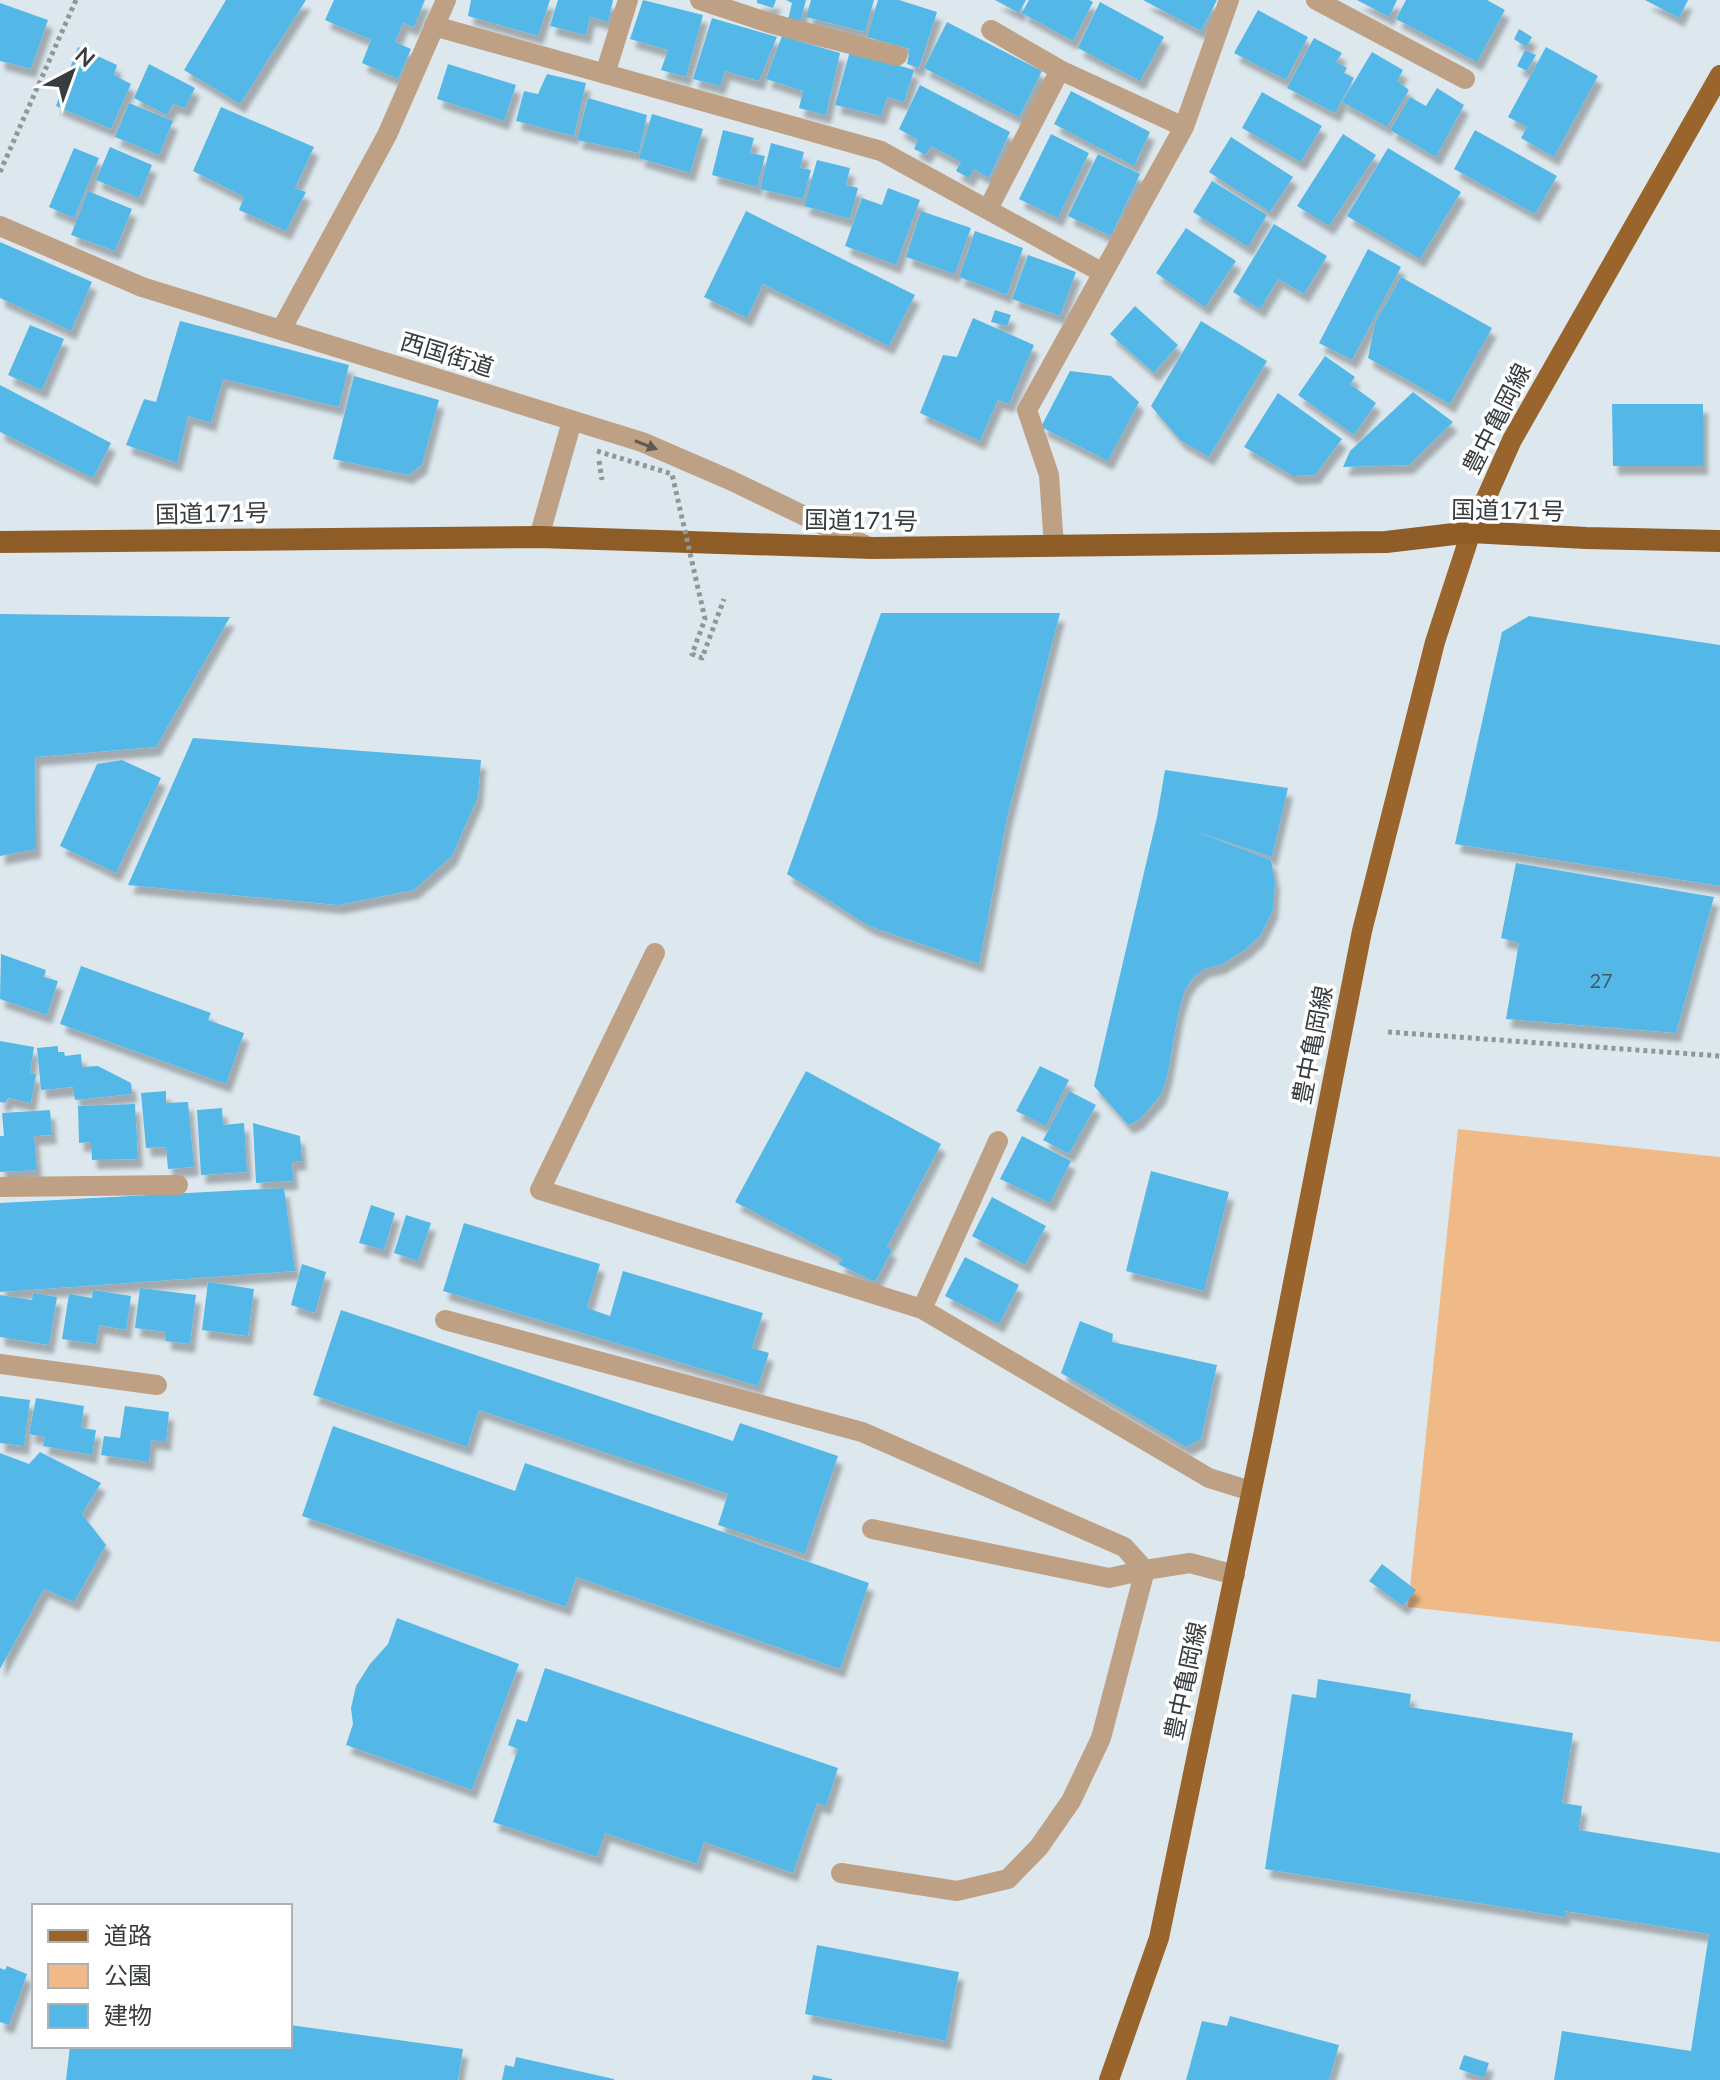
<svg xmlns="http://www.w3.org/2000/svg" width="1720" height="2080" font-family="Lato,'Noto Sans JP',sans-serif">
<style>
.green{fill:#efba88}
.building{fill:#53b8e7;filter:url(#shadow)}
.lines{fill:none;stroke-linecap:round;stroke-linejoin:round}
.path{stroke:#8f979b;stroke-width:5;stroke-dasharray:4 4;stroke-linecap:butt}
.service{stroke:#bea185;stroke-width:20}
.minor{stroke:#bea185;stroke-width:20}
.primary{stroke:#99652d;stroke-width:20}
.trunk{stroke:#8e5c26;stroke-width:22}
.path-bridge{stroke:#8f979b;stroke-width:5;stroke-dasharray:4 4;stroke-linecap:butt}
.oneway{fill:#605a53}
.labels{text-anchor:middle;stroke-width:7;stroke-linejoin:round;paint-order:stroke}
.number-label{font-size:20px;fill:#3e5b68}
.street-label{font-size:24px;fill:#373c3e;stroke:#fff}
</style>
<defs>
<filter id="shadow"><feDropShadow dx="5" dy="9" stdDeviation="2" flood-color="#0004"/></filter>
</defs>
<rect width="100%" height="100%" fill="#dde8ee"/>
<path class="green" d="M 1458,1129 L 1720,1157 L 1720,1642 L 1408,1607 Z"/>
<path class="building" d="M 226,0 L 306,0 L 240,104 L 184,70 Z
M 334,0 L 425,0 L 414,27 L 403,23 L 395,42 L 411,49 L 398,79 L 362,63 L 371,40 L 325,20 Z
M 471,0 L 550,0 L 538,36 L 468,16 Z
M 558,0 L 613,0 L 608,22 L 590,17 L 586,35 L 550,26 Z
M 643,0 L 703,15 L 686,77 L 661,70 L 668,50 L 630,39 Z
M 757,0 L 776,0 L 773,8 L 757,3 Z
M 786,0 L 806,0 L 800,23 L 788,20 L 792,3 Z
M 811,0 L 874,0 L 865,32 L 806,17 Z
M 878,0 L 899,0 L 937,12 L 919,68 L 907,64 L 910,49 L 867,37 Z
M 995,0 L 1026,0 L 1019,13 Z
M 1029,0 L 1089,0 L 1093,2 L 1073,41 L 1022,13 Z
M 1143,0 L 1217,0 L 1201,31 Z
M 1357,0 L 1397,0 L 1389,17 Z
M 1406,0 L 1487,0 L 1505,10 L 1477,62 L 1396,19 Z
M 1645,0 L 1688,0 L 1679,18 Z
M 1100,2 L 1164,37 L 1140,81 L 1078,48 Z
M 0,3 L 48,20 L 31,69 L 0,61 Z
M 1258,10 L 1308,37 L 1286,80 L 1234,53 Z
M 712,18 L 777,37 L 759,81 L 725,71 L 720,86 L 693,79 Z
M 947,22 L 1042,71 L 1019,117 L 924,68 Z
M 1519,29 L 1532,37 L 1526,47 L 1514,39 Z
M 782,36 L 840,53 L 826,115 L 799,108 L 803,91 L 766,79 Z
M 1314,38 L 1342,53 L 1336,62 L 1347,68 L 1344,73 L 1354,78 L 1335,113 L 1287,88 Z
M 78,47 L 117,65 L 114,75 L 131,84 L 111,129 L 56,106 Z
M 1546,47 L 1598,76 L 1554,157 L 1521,138 L 1527,127 L 1508,117 Z
M 1525,50 L 1536,55 L 1527,71 L 1517,66 Z
M 850,51 L 914,70 L 904,102 L 887,97 L 881,116 L 835,105 Z
M 1372,52 L 1403,70 L 1397,81 L 1409,90 L 1387,127 L 1342,102 Z
M 149,64 L 195,88 L 185,108 L 173,104 L 167,115 L 134,98 Z
M 448,64 L 516,85 L 504,121 L 437,99 Z
M 547,74 L 586,83 L 574,136 L 516,121 L 524,91 L 538,94 Z
M 920,85 L 1010,132 L 989,178 L 974,169 L 969,178 L 956,171 L 961,162 L 931,146 L 926,155 L 914,149 L 918,140 L 899,129 Z
M 1437,88 L 1464,105 L 1436,157 L 1390,130 L 1410,97 L 1426,106 Z
M 1071,91 L 1150,132 L 1134,166 L 1054,124 Z
M 1262,92 L 1322,126 L 1301,162 L 1242,128 Z
M 588,98 L 647,115 L 639,153 L 577,140 Z
M 129,103 L 173,121 L 159,155 L 115,137 Z
M 221,107 L 314,147 L 295,188 L 306,192 L 286,231 L 239,210 L 244,197 L 193,171 Z
M 652,114 L 703,129 L 690,173 L 639,158 Z
M 723,130 L 754,138 L 750,153 L 765,156 L 757,187 L 712,175 Z
M 1475,130 L 1557,176 L 1535,214 L 1454,169 Z
M 1051,134 L 1089,153 L 1058,218 L 1019,199 Z
M 1343,134 L 1376,155 L 1329,226 L 1297,206 Z
M 1231,137 L 1293,177 L 1270,212 L 1209,172 Z
M 771,143 L 804,152 L 800,168 L 811,170 L 803,199 L 760,189 Z
M 110,147 L 152,165 L 139,198 L 96,180 Z
M 74,148 L 99,158 L 74,218 L 49,207 Z
M 1388,148 L 1461,192 L 1420,259 L 1347,216 Z
M 1098,154 L 1140,174 L 1111,236 L 1068,216 Z
M 817,160 L 850,168 L 846,185 L 858,188 L 850,219 L 804,206 Z
M 1212,181 L 1267,215 L 1248,247 L 1193,212 Z
M 888,188 L 920,200 L 896,265 L 845,246 L 862,198 L 882,205 Z
M 88,191 L 132,209 L 115,251 L 71,235 Z
M 746,211 L 915,295 L 889,346 L 763,284 L 747,318 L 704,297 Z
M 921,211 L 971,228 L 955,274 L 906,257 Z
M 1274,224 L 1327,256 L 1304,294 L 1278,279 L 1260,309 L 1233,292 Z
M 1186,228 L 1236,261 L 1205,307 L 1156,273 Z
M 975,231 L 1023,248 L 1007,295 L 959,277 Z
M 0,242 L 92,282 L 71,331 L 0,298 Z
M 1368,249 L 1401,267 L 1352,360 L 1319,343 Z
M 1028,255 L 1076,272 L 1060,316 L 1012,299 Z
M 1401,277 L 1492,328 L 1450,404 L 1368,358 L 1375,323 Z
M 1135,306 L 1178,345 L 1154,373 L 1110,334 Z
M 995,310 L 1011,315 L 1007,326 L 991,322 Z
M 973,318 L 1034,345 L 1009,404 L 998,400 L 980,441 L 920,413 L 943,355 L 957,357 Z
M 180,321 L 349,365 L 339,407 L 223,379 L 211,423 L 188,416 L 177,463 L 126,445 L 144,399 L 156,402 Z
M 1201,321 L 1267,361 L 1209,457 L 1180,440 L 1151,406 Z
M 30,325 L 64,339 L 42,390 L 8,375 Z
M 1325,356 L 1355,377 L 1350,384 L 1376,403 L 1354,435 L 1298,395 Z
M 1070,371 L 1111,376 L 1139,402 L 1108,461 L 1041,427 Z
M 354,376 L 439,400 L 422,465 L 408,475 L 333,459 Z
M 0,385 L 111,443 L 93,478 L 0,432 Z
M 1413,392 L 1453,422 L 1409,465 L 1343,467 L 1350,451 Z
M 1278,393 L 1342,439 L 1315,475 L 1293,476 L 1244,447 Z
M 1612,404 L 1703,404 L 1703,466 L 1613,466 Z
M 881,613 L 1060,613 L 1007,818 L 979,964 L 869,926 L 787,874 Z
M 0,614 L 230,617 L 156,747 L 35,757 L 36,849 L 0,856 Z
M 1529,616 L 1720,645 L 1720,886 L 1455,844 L 1502,632 Z
M 193,738 L 481,760 L 478,797 L 452,856 L 414,890 L 338,905 L 128,885 Z
M 122,760 L 161,778 L 116,873 L 60,846 L 97,764 Z
M 1165,770 L 1288,788 L 1272,857 L 1192,830 L 1271,860 L 1275,882 L 1273,910 L 1260,936 L 1246,949 L 1221,965 L 1204,969 L 1193,978 L 1186,988 L 1179,1010 L 1167,1077 L 1161,1095 L 1139,1120 L 1128,1125 L 1094,1086 L 1157,817 Z
M 1516,863 L 1714,897 L 1676,1033 L 1506,1019 L 1519,943 L 1501,938 Z
M 1,954 L 46,970 L 44,977 L 58,981 L 47,1015 L 0,999 Z
M 81,966 L 211,1013 L 208,1020 L 244,1033 L 226,1084 L 60,1024 Z
M 0,1041 L 34,1047 L 30,1073 L 36,1074 L 31,1103 L 8,1098 L 5,1103 L 0,1102 Z
M 58,1046 L 58,1052 L 64,1052 L 65,1056 L 81,1054 L 82,1067 L 98,1066 L 131,1083 L 132,1094 L 75,1100 L 73,1087 L 41,1090 L 37,1048 Z
M 1040,1066 L 1069,1080 L 1046,1126 L 1016,1111 Z
M 806,1071 L 941,1144 L 887,1247 L 892,1250 L 875,1282 L 838,1264 L 843,1259 L 735,1202 Z
M 166,1091 L 166,1103 L 188,1102 L 194,1167 L 168,1169 L 166,1147 L 146,1148 L 141,1093 Z
M 1069,1091 L 1096,1105 L 1069,1154 L 1043,1140 Z
M 135,1104 L 138,1159 L 92,1160 L 91,1142 L 79,1143 L 78,1106 Z
M 222,1108 L 223,1125 L 244,1123 L 247,1172 L 201,1175 L 197,1110 Z
M 50,1110 L 52,1135 L 34,1136 L 37,1170 L 0,1172 L 0,1136 L 4,1136 L 2,1113 Z
M 253,1123 L 300,1136 L 302,1161 L 292,1162 L 293,1181 L 256,1183 Z
M 1022,1136 L 1071,1161 L 1050,1203 L 1000,1179 Z
M 1151,1171 L 1229,1192 L 1204,1291 L 1126,1271 Z
M 284,1188 L 295,1271 L 0,1292 L 0,1203 Z
M 992,1197 L 1046,1226 L 1025,1265 L 972,1236 Z
M 371,1205 L 395,1213 L 384,1250 L 359,1243 Z
M 406,1215 L 431,1223 L 418,1261 L 394,1253 Z
M 464,1223 L 600,1264 L 587,1308 L 610,1316 L 623,1271 L 763,1313 L 752,1348 L 769,1353 L 758,1386 L 443,1291 Z
M 965,1257 L 1019,1285 L 999,1324 L 945,1296 Z
M 302,1264 L 326,1272 L 315,1313 L 291,1305 Z
M 208,1282 L 254,1289 L 248,1336 L 202,1330 Z
M 140,1288 L 196,1295 L 190,1344 L 166,1341 L 166,1332 L 135,1328 Z
M 93,1290 L 131,1296 L 126,1330 L 99,1325 L 96,1344 L 62,1339 L 69,1294 L 92,1298 Z
M 33,1293 L 57,1297 L 49,1345 L 0,1337 L 0,1295 L 32,1300 Z
M 341,1310 L 733,1441 L 740,1423 L 838,1456 L 805,1554 L 718,1525 L 728,1494 L 479,1410 L 467,1447 L 313,1395 Z
M 1080,1321 L 1113,1334 L 1112,1342 L 1217,1365 L 1201,1439 L 1186,1447 L 1061,1373 Z
M 0,1396 L 30,1400 L 24,1446 L 0,1443 Z
M 36,1398 L 84,1406 L 81,1428 L 96,1430 L 92,1455 L 43,1446 L 45,1437 L 29,1434 Z
M 125,1406 L 169,1412 L 166,1442 L 151,1440 L 149,1462 L 101,1455 L 104,1436 L 120,1438 Z
M 333,1426 L 515,1491 L 525,1463 L 869,1583 L 840,1669 L 576,1577 L 566,1607 L 302,1516 Z
M 40,1452 L 101,1483 L 82,1514 L 106,1545 L 74,1602 L 44,1589 L 0,1669 L 0,1453 L 29,1464 Z
M 1382,1564 L 1416,1590 L 1403,1606 L 1369,1581 Z
M 397,1618 L 519,1664 L 472,1790 L 346,1745 L 353,1724 L 351,1708 L 356,1686 L 370,1664 L 388,1644 Z
M 545,1668 L 838,1768 L 826,1806 L 817,1803 L 793,1873 L 704,1842 L 697,1864 L 605,1833 L 597,1857 L 493,1822 L 518,1749 L 508,1745 L 517,1719 L 527,1722 Z
M 1318,1679 L 1411,1694 L 1409,1707 L 1573,1733 L 1562,1803 L 1582,1806 L 1579,1830 L 1720,1853 L 1720,2080 L 1554,2080 L 1562,2031 L 1691,2051 L 1709,1934 L 1565,1911 L 1565,1917 L 1265,1869 L 1292,1694 L 1316,1698 Z
M 817,1945 L 959,1972 L 946,2041 L 805,2014 Z
M 7,1966 L 27,1974 L 9,2025 L 0,2022 L 0,1968 L 5,1970 Z
M 1230,2016 L 1339,2045 L 1329,2080 L 1186,2080 L 1202,2021 L 1227,2026 Z
M 290,2025 L 463,2049 L 458,2080 L 66,2080 L 70,2046 L 290,2046 Z
M 1464,2055 L 1489,2063 L 1484,2078 L 1459,2069 Z
M 516,2057 L 614,2079 L 614,2080 L 502,2080 L 505,2065 L 514,2067 Z
M 813,2075 L 832,2079 L 832,2080 L 812,2080 Z"/>
<g class="lines">
<path class="path" d="M 0,172 L 76,0
M 599,461 L 602,480
M 1388,1032 L 1720,1056"/>
<path class="service" d="M 0,1187 L 178,1185
M 445,1320 L 862,1432 L 1124,1547 L 1145,1570
M 0,1364 L 157,1385
M 872,1529 L 1109,1578 L 1145,1570 L 1190,1563 L 1235,1575
M 841,1873 L 957,1891 L 1008,1879 L 1039,1847 L 1071,1801 L 1101,1738 L 1145,1570"/>
<path class="minor" d="M 700,0 L 769,23 L 897,56
M 1316,0 L 1465,79
M 434,26 L 881,151 L 1103,273
M 991,30 L 1060,70 L 1184,127
M 605,74 L 628,0
M 988,209 L 1060,70
M 0,226 L 142,287 L 642,442 L 730,480 L 869,547
M 281,330 L 387,135 L 446,0
M 539,537 L 572,421
M 1054,546 L 1049,475 L 1027,410 L 1184,127 L 1229,0
M 655,953 L 540,1190 L 922,1309 L 1209,1478 L 1251,1491
M 922,1309 L 998,1141"/>
<path class="primary" d="M 1109,2080 L 1159,1938 L 1263,1436 L 1362,931 L 1435,642 L 1471,532 L 1512,440 L 1720,75"/>
<path class="trunk" d="M 0,542 L 539,537 L 872,548 L 1386,542 L 1471,532 L 1586,538 L 1720,541"/>
<path class="path-bridge" d="M 597,451 L 672,474 L 705,619 L 692,654 L 702,658 L 724,599"/>
</g>
<defs><path id="oneway-solid" d="M-6-.8H1V-3.2L6.5 0L1 3.2V.8H-6Z" transform="scale(2)"/></defs>
<use class="oneway" href="#oneway-solid" transform="translate(646 445) rotate(21)"/>
<g class="labels">
<g class="number-label">
<text x="1601" y="988">27</text>
</g>
<g class="street-label">
<text transform="translate(447 355) rotate(17)" y="8">西国街道</text>
<text transform="translate(1497 419) rotate(-63)" y="8">豊中亀岡線</text>
<text transform="translate(1508 511) rotate(1)" y="8">国道171号</text>
<text transform="translate(212 514) rotate(-1)" y="8">国道171号</text>
<text transform="translate(861 521) rotate(1)" y="8">国道171号</text>
<text transform="translate(1313 1045) rotate(-79)" y="8">豊中亀岡線</text>
<text transform="translate(1186 1681) rotate(-78)" y="8">豊中亀岡線</text>
</g>
</g>
<rect x="32" y="1904" width="260" height="144" fill="#ffffff" stroke="#afb1b2" stroke-width="2"/>
<rect x="48" y="1930" width="40" height="12" fill="#99652d" stroke="#afb1b2" stroke-width="2"/>
<text x="104" y="1944" font-size="24" fill="#373c3e">道路</text>
<rect x="48" y="1964" width="40" height="24" fill="#efba88" stroke="#afb1b2" stroke-width="2"/>
<text x="104" y="1984" font-size="24" fill="#373c3e">公園</text>
<rect x="48" y="2004" width="40" height="24" fill="#53b8e7" stroke="#afb1b2" stroke-width="2"/>
<text x="104" y="2024" font-size="24" fill="#373c3e">建物</text>
<g transform="translate(72 72) rotate(41)" stroke="#ffffff" stroke-width="6" paint-order="stroke">
<path d="M0-6L14 30L0 20L-14 30Z" fill="#373c3e"/>
<text y="-12" font-size="22" font-weight="bold" text-anchor="middle" fill="#373c3e">N</text>
</g>
</svg>
